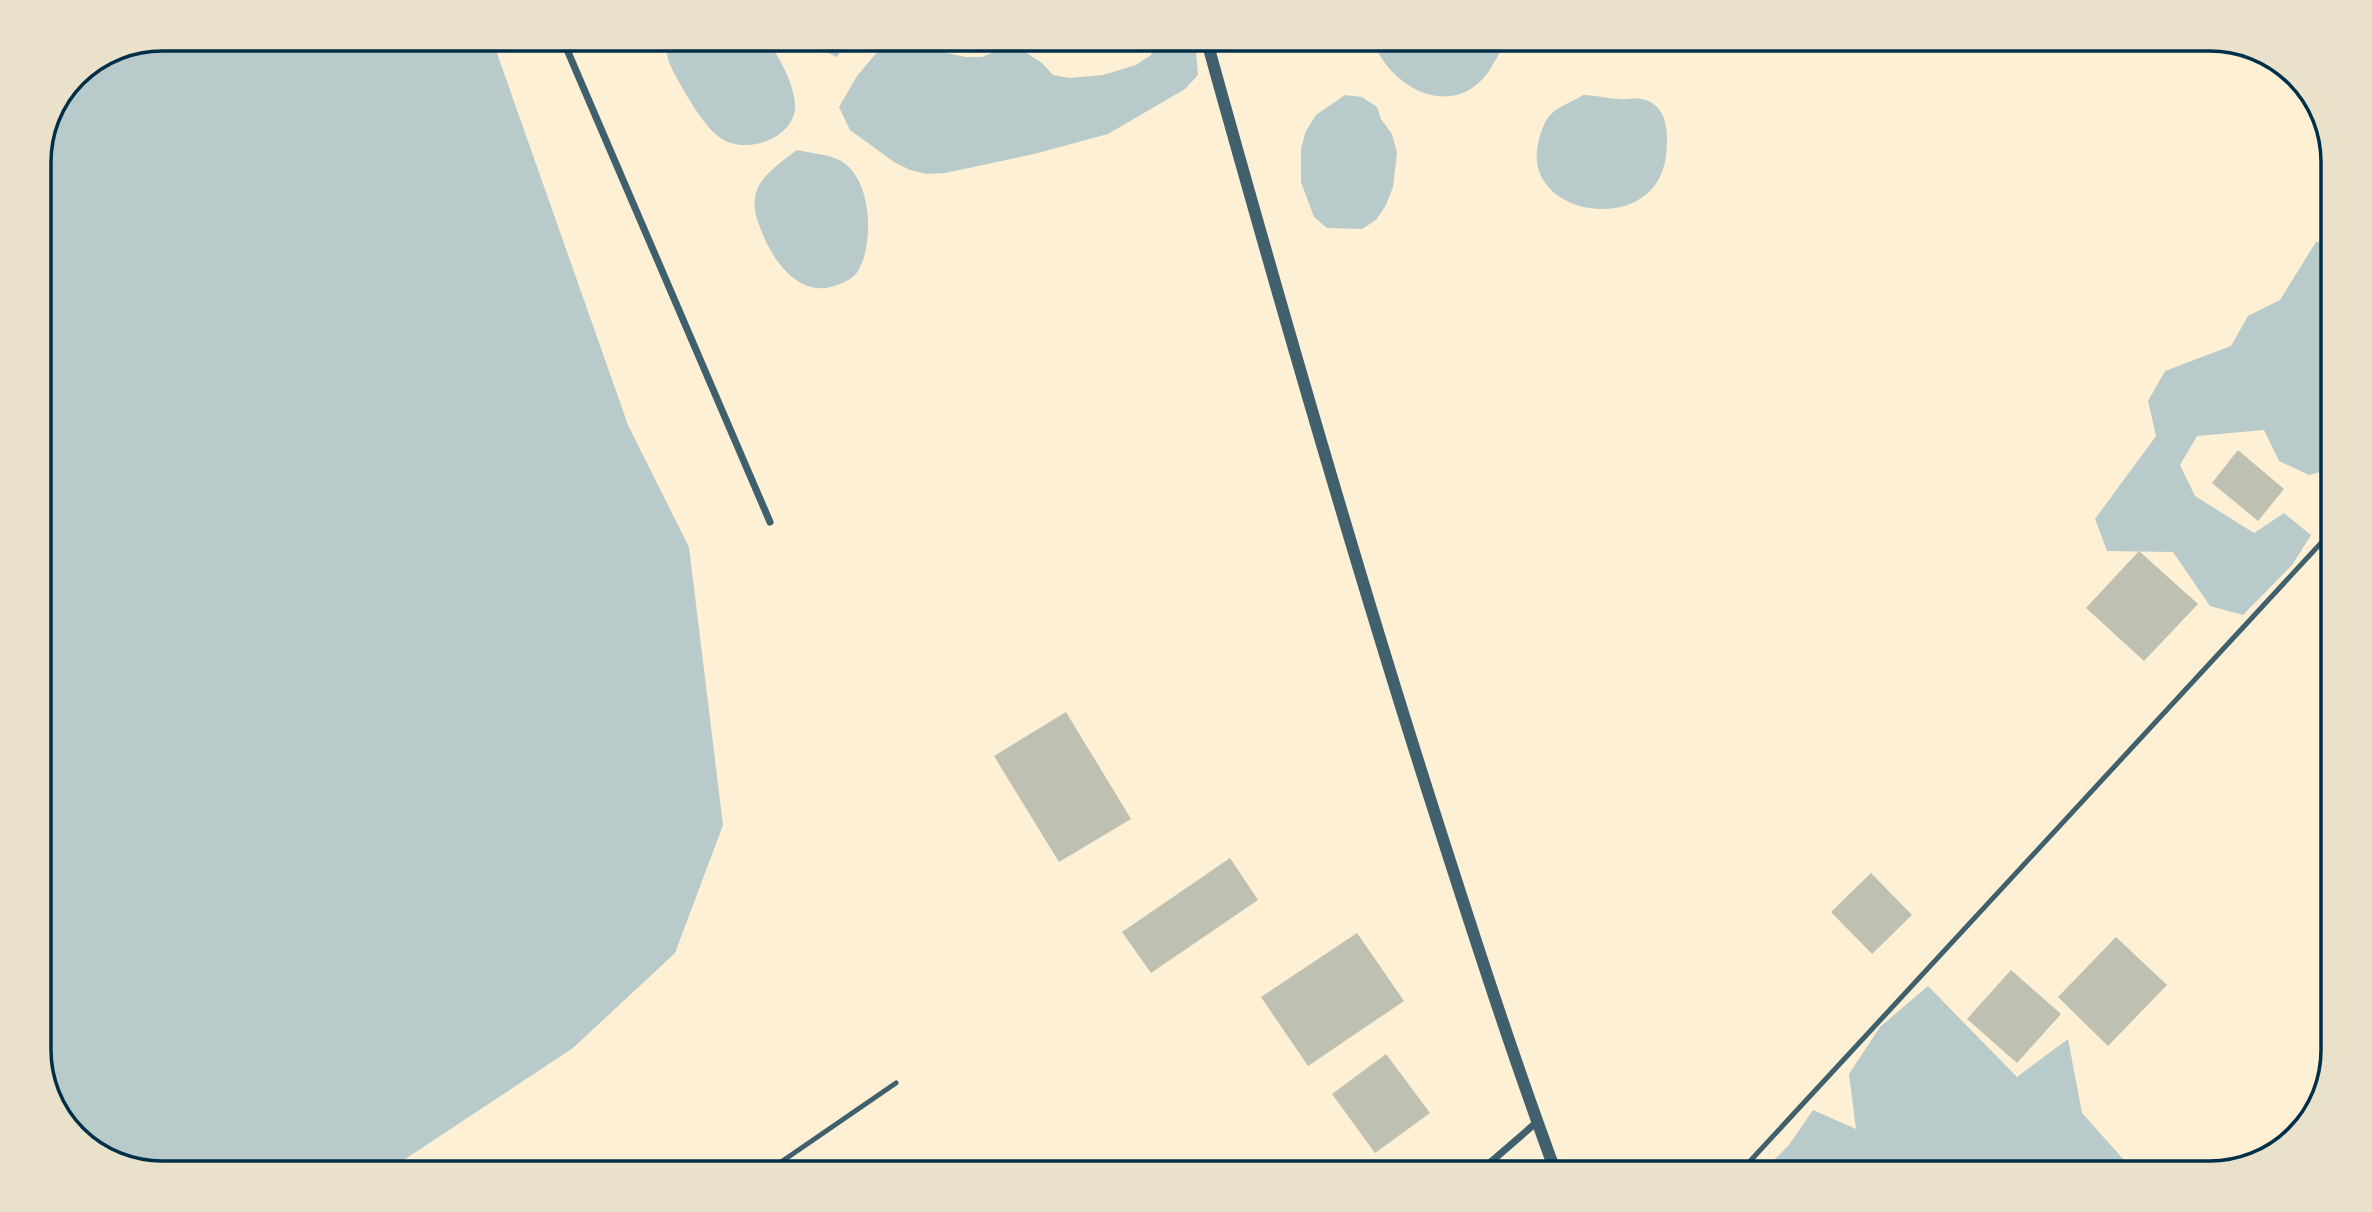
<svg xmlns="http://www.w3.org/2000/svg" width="2372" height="1212" font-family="Quicksand,sans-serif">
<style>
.green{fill:#b9caca}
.building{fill:#bec0b2}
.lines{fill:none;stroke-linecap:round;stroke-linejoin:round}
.service{stroke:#3f606c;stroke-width:5}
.minor{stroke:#3f606c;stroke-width:7}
.tertiary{stroke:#3f606c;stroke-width:12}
.rim{fill:none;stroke:#003049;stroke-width:3.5}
</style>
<rect width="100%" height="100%" fill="#fdf0d5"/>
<path class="green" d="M 162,38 L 492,39 L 628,425 L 689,547 L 723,825 L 675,953 L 573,1048 L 384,1173 L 162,1173 L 107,1161 L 59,1118 L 39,1059 L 39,154 L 75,74 L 115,48 Z
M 670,38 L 765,39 C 778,52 796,88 795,107 C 794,137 752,152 728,142 C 708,134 690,101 680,84 C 673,70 661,54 670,38 Z
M 1158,38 L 1195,39 L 1198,75 L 1185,89 L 1108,134 L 1034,154 L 945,173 L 927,174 L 910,170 L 894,162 L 850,130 L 839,107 L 857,76 L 879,50 L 897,45 L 914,46 L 966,57 L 982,57 L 1013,44 L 1042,63 L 1053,75 L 1069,78 L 1103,75 L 1136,65 L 1151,55 Z
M 801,39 L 848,39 L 837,57 L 805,43 Z
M 1372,39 L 1372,38 L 1503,39 C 1502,51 1497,57 1491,68 C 1456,123 1390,90 1372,39 Z
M 1345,95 L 1362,97 L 1377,107 L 1381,119 L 1392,134 L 1397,153 L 1393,187 L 1386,205 L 1376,220 L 1362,229 L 1327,228 L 1314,217 L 1301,182 L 1301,148 L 1306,131 L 1316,115 Z
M 1583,95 C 1596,95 1608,99 1621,99 C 1627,100 1635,97 1642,99 C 1663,104 1667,122 1667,140 C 1667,152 1666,161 1662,172 C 1639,234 1523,214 1538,144 C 1540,134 1544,121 1551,114 C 1559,106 1574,101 1583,95 Z
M 797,150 C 810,153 827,154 839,160 C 872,176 875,242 858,271 C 852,280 841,284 831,287 C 793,296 768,252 758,222 C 745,185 771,170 797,150 Z
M 2333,241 L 2333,469 L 2309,475 L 2279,461 L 2264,430 L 2197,436 L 2180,465 L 2195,496 L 2254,533 L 2284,513 L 2311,535 L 2292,565 L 2243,615 L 2210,606 L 2173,552 L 2107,551 L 2095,519 L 2156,436 L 2148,401 L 2165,371 L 2231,346 L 2248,316 L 2280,300 L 2316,242 Z
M 1928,986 L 2017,1077 L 2068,1039 L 2082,1113 L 2125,1161 L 2128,1173 L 1761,1173 L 1789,1145 L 1813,1110 L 1856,1129 L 1849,1074 L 1880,1027 Z"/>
<path class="building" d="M 2238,450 L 2284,489 L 2258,521 L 2212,483 Z
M 2139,551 L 2198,604 L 2144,661 L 2086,608 Z
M 1066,712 L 1131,819 L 1059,862 L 994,756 Z
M 1230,858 L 1258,900 L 1151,973 L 1122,932 Z
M 1871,873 L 1912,915 L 1872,954 L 1831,912 Z
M 1357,933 L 1404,1001 L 1308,1066 L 1261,997 Z
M 2116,937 L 2167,985 L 2108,1046 L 2058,997 Z
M 2011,970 L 2061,1014 L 2017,1063 L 1967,1019 Z
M 1386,1054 L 1430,1113 L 1375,1153 L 1332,1094 Z"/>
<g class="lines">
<path class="service" d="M 765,1173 L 896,1083
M 1739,1173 L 2333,530"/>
<path class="minor" d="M 562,38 L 770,522
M 2263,1158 L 2323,1094
M 1478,1173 L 1537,1122"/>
<path class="tertiary" d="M 1206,38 C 1278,297 1352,555 1434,811 C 1473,933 1512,1054 1556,1173"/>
</g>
<path d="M0 0H2372V1212H0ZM162 51H2210A111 111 0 0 1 2321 162V1050A111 111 0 0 1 2210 1161H162A111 111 0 0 1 51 1050V162A111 111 0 0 1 162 51Z" fill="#e9e1ca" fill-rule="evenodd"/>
<path class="rim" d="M162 51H2210A111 111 0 0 1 2321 162V1050A111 111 0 0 1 2210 1161H162A111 111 0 0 1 51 1050V162A111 111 0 0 1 162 51Z"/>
</svg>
